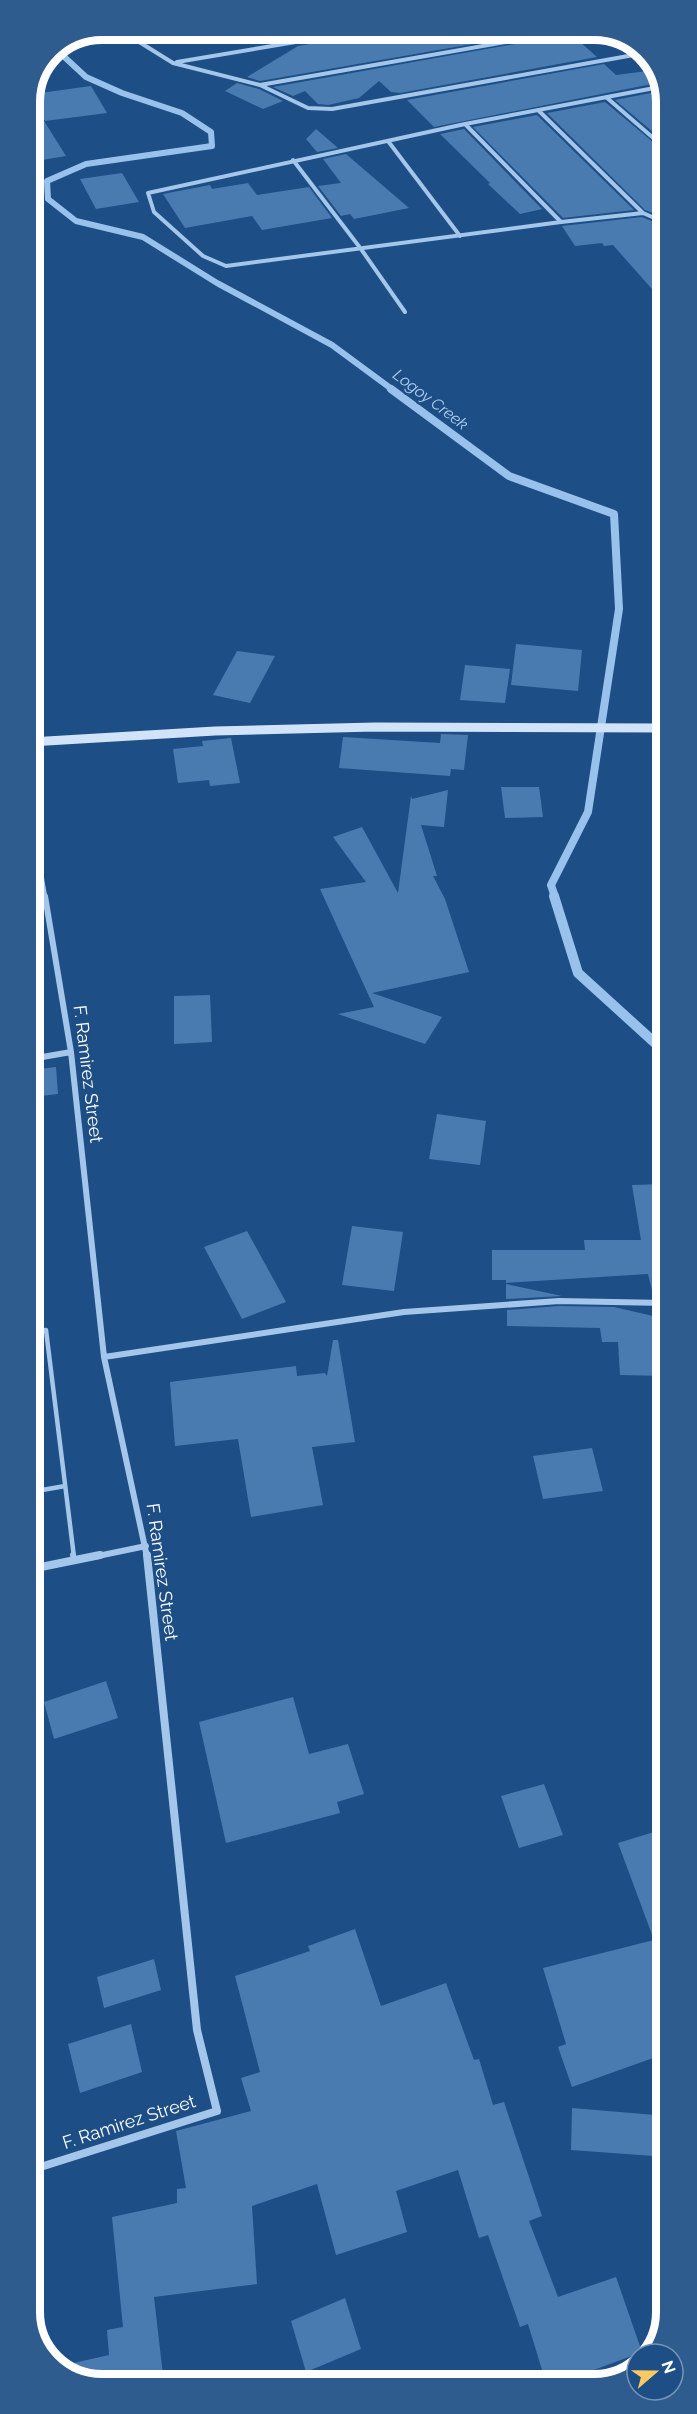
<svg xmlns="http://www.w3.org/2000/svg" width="697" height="2414" font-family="Raleway,sans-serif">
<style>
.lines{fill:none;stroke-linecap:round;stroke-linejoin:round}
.stream-far2{stroke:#98c2ec;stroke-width:6}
.stream-far1{stroke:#98c2ec;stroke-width:8}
.stream{stroke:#98c2ec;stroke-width:10}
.building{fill:#4a7bb0}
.service-far1{stroke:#a4c6ea;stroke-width:4.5}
.service{stroke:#a4c6ea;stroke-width:6}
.minor-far3{stroke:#a4c6ea;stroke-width:4}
.minor-far2{stroke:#a4c6ea;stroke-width:4.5}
.minor-far1{stroke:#a4c6ea;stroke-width:6}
.minor{stroke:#a4c6ea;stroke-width:8}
.secondary{stroke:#d0e3f8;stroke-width:9}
.labels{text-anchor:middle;stroke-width:5;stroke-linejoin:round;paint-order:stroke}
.far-water-label{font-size:16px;font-style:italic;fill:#b0d0f2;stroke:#1d4e85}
.street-label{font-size:18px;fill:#fff;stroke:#1d4e85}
.rim{fill:none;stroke:#fff;stroke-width:8}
</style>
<rect width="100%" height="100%" fill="#1d4e85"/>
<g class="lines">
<path class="stream-far2" d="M 58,48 L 59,52 L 86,77 L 122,93 L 182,113 L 211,132 L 212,146 L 86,164 L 47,181 L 48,199 L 76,221 L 143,237 L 217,283 L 332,345 L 393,390"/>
<path class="stream-far1" d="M 391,389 L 509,476 L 614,514 L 619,609 L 588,812 L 551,885 L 555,897"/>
<path class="stream" d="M 554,896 L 578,973 L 666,1053"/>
</g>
<path class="building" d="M 371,30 L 434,30 L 547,31 L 260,81 L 247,77 L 298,46 L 368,34 Z
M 571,34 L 597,57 L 400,93 L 391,92 L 379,81 L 359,98 L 328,105 L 318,104 L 305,91 L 293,96 L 273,87 Z
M 604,64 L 616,75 L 655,70 L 662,82 L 434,127 L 407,100 Z
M 237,83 L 259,89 L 283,101 L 263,109 L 225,91 Z
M 91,86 L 107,113 L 45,121 L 31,99 L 33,94 Z
M 666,90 L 666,143 L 615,100 Z
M 31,100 L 66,156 L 30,162 Z
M 605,102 L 666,153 L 666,218 L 645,210 L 547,113 Z
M 537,115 L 634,210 L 563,218 L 473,127 Z
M 316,129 L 338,148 L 317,152 L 306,139 Z
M 464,129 L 542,209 L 520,214 L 488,184 L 490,183 L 440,134 Z
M 346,154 L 409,208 L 354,219 L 350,214 L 341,216 L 318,186 L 341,183 L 323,159 Z
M 122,173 L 139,202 L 96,209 L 80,179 Z
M 248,183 L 257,195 L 309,187 L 332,218 L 262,230 L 252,216 L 185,228 L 163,194 L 210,185 L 212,189 Z
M 642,217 L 666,227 L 666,305 L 613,245 L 604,246 L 602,243 L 575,246 L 562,226 Z
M 516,644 L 582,650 L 578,691 L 511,685 Z
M 237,651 L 275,656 L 250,703 L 213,695 Z
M 465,665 L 510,669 L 505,703 L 460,700 Z
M 441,734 L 468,735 L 464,770 L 451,769 L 450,776 L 339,768 L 343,737 L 440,743 Z
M 231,738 L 240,783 L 210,786 L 209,780 L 178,783 L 173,749 L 203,746 L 202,741 Z
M 501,787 L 539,787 L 543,817 L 505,818 Z
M 448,790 L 444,827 L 421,825 L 437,876 L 433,876 L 445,899 L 469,972 L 372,993 L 442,1017 L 425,1044 L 338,1014 L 374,1007 L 320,889 L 366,882 L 333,837 L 362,827 L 398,893 L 411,796 L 412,799 Z
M 210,995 L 212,1042 L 174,1044 L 174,996 Z
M 56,1067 L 58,1094 L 31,1097 L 31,1070 Z
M 437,1114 L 486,1121 L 480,1165 L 429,1159 Z
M 666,1184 L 666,1298 L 654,1298 L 648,1274 L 506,1283 L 506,1280 L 492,1280 L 492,1250 L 585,1250 L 584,1240 L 641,1240 L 632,1185 Z
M 352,1226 L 403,1232 L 394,1291 L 342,1285 Z
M 247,1231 L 286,1302 L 242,1319 L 204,1247 Z
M 506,1284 L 562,1296 L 506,1299 Z
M 559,1306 L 614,1307 L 666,1319 L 666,1376 L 620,1375 L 618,1342 L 602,1342 L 600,1328 L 507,1326 L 507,1310 Z
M 333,1340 L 338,1340 L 355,1442 L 312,1447 L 323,1505 L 251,1517 L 238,1439 L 175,1446 L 170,1382 L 296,1366 L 297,1376 L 325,1373 L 327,1376 Z
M 592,1448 L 603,1491 L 543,1499 L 533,1456 Z
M 106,1681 L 118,1718 L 54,1739 L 44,1702 Z
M 293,1697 L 309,1754 L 348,1744 L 364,1794 L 337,1802 L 340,1813 L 226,1843 L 199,1722 Z
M 544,1784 L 563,1835 L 519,1848 L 501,1796 Z
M 654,1832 L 667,1864 L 667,2053 L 572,2087 L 558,2047 L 566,2044 L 543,1968 L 654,1940 L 618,1843 Z
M 355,1929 L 381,2006 L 446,1983 L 474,2060 L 479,2059 L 493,2105 L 504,2102 L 542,2216 L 529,2221 L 558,2297 L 616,2277 L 642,2352 L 559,2383 L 546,2383 L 528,2324 L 520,2327 L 488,2235 L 479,2238 L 458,2170 L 396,2191 L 407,2232 L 336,2255 L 317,2184 L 252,2206 L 257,2284 L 154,2297 L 164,2384 L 97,2384 L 56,2367 L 109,2355 L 107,2330 L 123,2327 L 112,2217 L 177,2203 L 177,2189 L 186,2188 L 176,2131 L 251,2111 L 241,2078 L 260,2072 L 235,1976 L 310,1951 L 308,1946 Z
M 154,1959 L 161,1990 L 104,2008 L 97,1977 Z
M 131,2024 L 142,2072 L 80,2093 L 68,2044 Z
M 572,2108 L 667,2116 L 667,2157 L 571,2150 Z
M 345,2298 L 361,2349 L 306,2372 L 291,2321 Z"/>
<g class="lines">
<path class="service-far1" d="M 31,1333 L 46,1330 L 74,1557
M 31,1492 L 65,1486"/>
<path class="service" d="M 73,1555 L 74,1560"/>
<path class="minor-far3" d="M 124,30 L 128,35 L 173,63 L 260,85 L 308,108 L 332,109 L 645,53
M 129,35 L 162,30
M 177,62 L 367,30
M 260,85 L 568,31
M 606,97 L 666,149
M 538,110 L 643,213 L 666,223
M 465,124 L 561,222 L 643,213
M 388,141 L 460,236
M 293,160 L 361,249 L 405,312
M 561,222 L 226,266 L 203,256 L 154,212 L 148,193 L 465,124 L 665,86"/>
<path class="minor-far2" d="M 30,810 L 45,897"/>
<path class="minor-far1" d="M 45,896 L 71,1052 L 104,1357 L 147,1557
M 31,1059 L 71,1052
M 104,1357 L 404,1312 L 559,1301 L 666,1303
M 93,1557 L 146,1546"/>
<path class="minor" d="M 31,1569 L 100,1555
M 31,2170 L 217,2111 L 197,2030 L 147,1555"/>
<path class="secondary" d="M 30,742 L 215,731 L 375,727 L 666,728"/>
</g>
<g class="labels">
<g class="far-water-label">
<text transform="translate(431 399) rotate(37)" y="6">Logoy Creek</text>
</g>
<g class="street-label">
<text transform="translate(88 1074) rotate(83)" y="6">F. Ramirez Street</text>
<text transform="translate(162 1572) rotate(82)" y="6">F. Ramirez Street</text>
<text transform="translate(129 2122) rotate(-18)" y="6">F. Ramirez Street</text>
</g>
</g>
<path d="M0 0H697V2414H0ZM102 40H594A62 62 0 0 1 656 102V2312A62 62 0 0 1 594 2374H102A62 62 0 0 1 40 2312V102A62 62 0 0 1 102 40Z" fill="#2f5c8f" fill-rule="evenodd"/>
<path class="rim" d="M102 40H594A62 62 0 0 1 656 102V2312A62 62 0 0 1 594 2374H102A62 62 0 0 1 40 2312V102A62 62 0 0 1 102 40Z"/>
<g transform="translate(655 2372) rotate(70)"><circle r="28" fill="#1d4e85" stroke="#7795b6" stroke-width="1.5"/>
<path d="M0-4.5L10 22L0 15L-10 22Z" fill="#fac963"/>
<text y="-9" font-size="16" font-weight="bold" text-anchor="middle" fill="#ffffff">N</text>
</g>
</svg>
